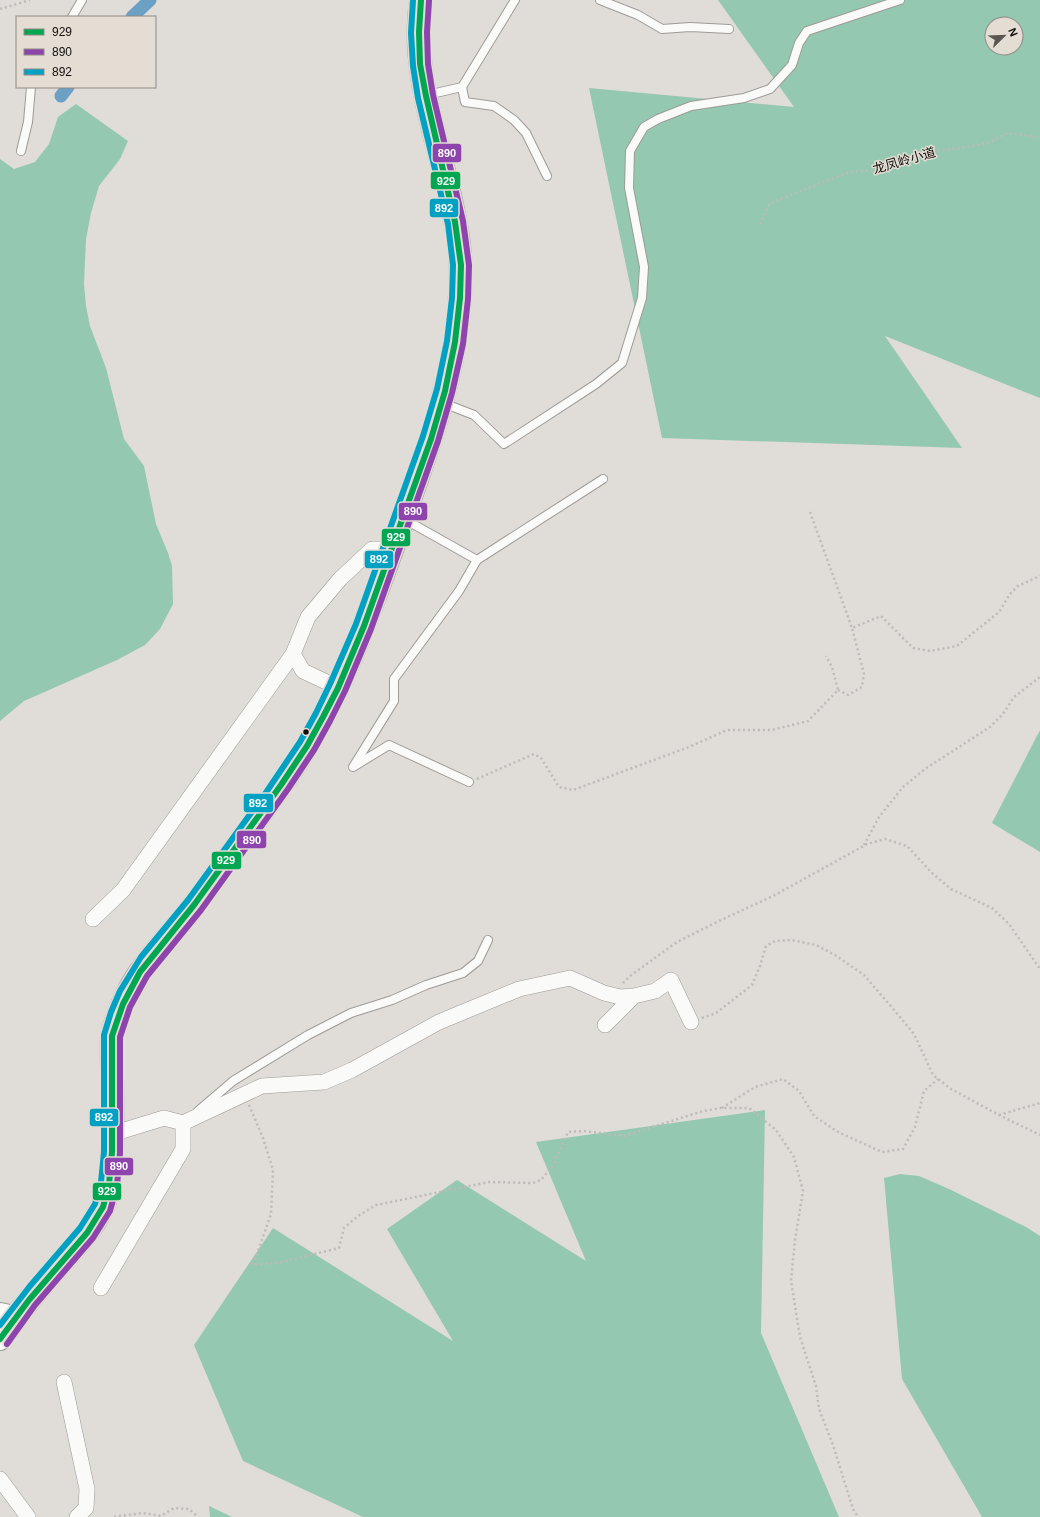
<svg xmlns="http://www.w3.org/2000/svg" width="1040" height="1517" font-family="Arial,'Noto Sans SC',sans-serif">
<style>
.forest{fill:#95c8b0;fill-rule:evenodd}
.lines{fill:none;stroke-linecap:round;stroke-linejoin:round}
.canal{stroke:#6ca1c5;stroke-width:13}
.lane-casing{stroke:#9d9b98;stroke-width:10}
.street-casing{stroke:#9d9b98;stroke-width:16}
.secondary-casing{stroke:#9d9b98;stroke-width:24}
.primary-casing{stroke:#9d9b98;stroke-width:24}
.path{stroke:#bdbbba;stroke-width:2.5;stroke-dasharray:2 3;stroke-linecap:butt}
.lane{stroke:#fafaf9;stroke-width:8}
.street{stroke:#fafaf9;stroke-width:15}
.secondary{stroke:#fafaf9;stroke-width:22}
.primary{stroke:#fafaf9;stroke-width:22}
.bus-1-casing{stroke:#e4ddd4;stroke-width:9}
.bus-2-casing{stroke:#e4ddd4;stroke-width:9}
.bus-3-casing{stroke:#e4ddd4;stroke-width:9}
.bus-1{stroke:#00a651;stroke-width:6}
.bus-2{stroke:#8e44ad;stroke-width:6}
.bus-3{stroke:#01a1c4;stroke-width:6}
.bus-dot{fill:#100e0b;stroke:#e4ddd4;stroke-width:1.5}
.labels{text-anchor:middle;stroke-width:3;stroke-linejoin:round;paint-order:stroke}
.street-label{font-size:13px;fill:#100e0b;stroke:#e4ddd4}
.line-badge{stroke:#e4ddd4;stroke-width:1.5}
.badge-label{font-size:11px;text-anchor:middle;font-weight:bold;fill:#fff}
</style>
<rect width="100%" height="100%" fill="#e0dcd8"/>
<path class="forest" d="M 718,0 L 1040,0 L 1040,398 L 885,336 L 962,448 L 662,438 L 589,88 L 794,107 ZM 992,24 L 1016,24 L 1016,48 L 992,48 Z
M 76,104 L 128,141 L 120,159 L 99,186 L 91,213 L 86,239 L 84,284 L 86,306 L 90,326 L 106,368 L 124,439 L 144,466 L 156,524 L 168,553 L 172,566 L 173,604 L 160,629 L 145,645 L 117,660 L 24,701 L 0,721 L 0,159 L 14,169 L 35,162 L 49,144 L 58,117 Z
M 1040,730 L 1040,852 L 992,823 Z
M 765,1110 L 761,1333 L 839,1517 L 363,1517 L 243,1461 L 194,1345 L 273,1228 L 453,1341 L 387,1229 L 457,1180 L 586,1261 L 536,1142 Z
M 900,1174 L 919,1176 L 949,1189 L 1026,1227 L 1040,1236 L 1040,1517 L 982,1517 L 902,1379 L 884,1178 Z
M 209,1506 L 232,1517 L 210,1517 Z"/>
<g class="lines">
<path class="canal" d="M 132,17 L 150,0
M 61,96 L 68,87"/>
<g class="lane-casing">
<path id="lane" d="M 600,0 L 638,15 L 662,29 L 690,27 L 729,29
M 72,17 L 82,0
M 462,87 L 515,0
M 427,95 L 462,87 L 465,102 L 494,106 L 514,120 L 526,133 L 547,176
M 21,151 L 28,122 L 31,87
M 443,403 L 474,415 L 504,444 L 596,384 L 622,363 L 642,298 L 644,267 L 629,188 L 630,151 L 644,127 L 658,119 L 691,106 L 744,98 L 770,89 L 792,65 L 799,43 L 807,31 L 900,0
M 404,519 L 477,560 L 459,591 L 394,679 L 394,701 L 353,767 L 389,745 L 469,782
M 477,560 L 603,479
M 198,1111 L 233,1081 L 308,1035 L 351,1013 L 392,1000 L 426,985 L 463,973 L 478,961 L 488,940"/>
</g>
<g class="street-casing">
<path id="street" d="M 293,654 L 303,671 L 337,687
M 93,919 L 123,890 L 293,654 L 308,617 L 340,579 L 372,549 L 392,549
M 634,996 L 655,991 L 671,980 L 691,1022
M 112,1134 L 164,1118 L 183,1123 L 262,1086 L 324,1082 L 352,1070 L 439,1022 L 519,989 L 570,978 L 604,993 L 620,997 L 634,996 L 605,1025
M 101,1288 L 183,1149 L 183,1123
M 64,1382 L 87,1489 L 86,1508 L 77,1517
M 0,1479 L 28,1517"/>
</g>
<g class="secondary-casing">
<path id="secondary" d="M 0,1314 L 14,1317"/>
</g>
<g class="primary-casing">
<path id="primary" d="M 0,1339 C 18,1312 39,1288 60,1264 C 77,1245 99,1223 106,1198 C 115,1161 112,1111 112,1073 C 112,1061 111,1047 112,1036 C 115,1022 121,1007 127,994 C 142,963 168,938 189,912 C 203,894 215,876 228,858 C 249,830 269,803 289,774 C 339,701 368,616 398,533 C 420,470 444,408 455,342 C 459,315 462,282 460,254 C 452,169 408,87 421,0"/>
</g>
<path class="path" d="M 0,9 L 30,0
M 760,224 L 770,203 L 849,172 L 876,170 L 906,158 L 935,151 L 975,146 L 989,142 L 1008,133 L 1040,137
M 810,512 L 852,628 L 881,616 L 913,648 L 930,651 L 957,646 L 999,612 L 1010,594 L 1018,586 L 1040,576
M 838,690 L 848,695 L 862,687 L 864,674 L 852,628
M 477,779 L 534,754 L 541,758 L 559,787 L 573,790 L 689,747 L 727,730 L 772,730 L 808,721 L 838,690 L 832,667 L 826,656
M 864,845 L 879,817 L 903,787 L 925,769 L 990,727 L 1003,714 L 1014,697 L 1040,677
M 623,983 L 630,976 L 677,942 L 719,921 L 775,895 L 867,844 L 885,839 L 907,846 L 932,873 L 951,889 L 992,908 L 1009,924 L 1040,969
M 702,1018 L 716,1013 L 752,985 L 760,966 L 766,946 L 775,941 L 791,940 L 816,945 L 835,955 L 864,975 L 895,1011 L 914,1034 L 933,1075 L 951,1089 L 999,1115 L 1040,1135
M 249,1105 L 263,1138 L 273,1170 L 271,1214 L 253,1265 L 282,1262 L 339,1248 L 344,1228 L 358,1216 L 376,1205 L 489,1182 L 533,1183 L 541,1180 L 554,1164 L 568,1132 L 583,1131 L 624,1136 L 703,1111 L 721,1108 L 749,1108 L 776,1130 L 794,1157 L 803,1191 L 795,1240 L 791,1281 L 800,1337 L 816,1386 L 819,1409 L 833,1445 L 853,1509 L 858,1517
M 722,1108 L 755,1087 L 783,1079 L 799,1091 L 814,1116 L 838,1132 L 882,1152 L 903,1149 L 915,1127 L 924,1091 L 938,1079
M 999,1115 L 1040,1103
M 114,1517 L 142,1513 L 161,1516 L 174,1508 L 189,1509 L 198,1517"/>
<use href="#lane" class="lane"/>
<use href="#street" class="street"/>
<use href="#secondary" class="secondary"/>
<use href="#primary" class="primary"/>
<g class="bus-1-casing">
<path id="bus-1" d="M 0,1339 L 29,1300 L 87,1233 L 103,1207 L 109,1184 L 112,1152 L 112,1036 L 123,1004 L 140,972 L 194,905 L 281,785 L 307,746 L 323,717 L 338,688 L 364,626 L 431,439 L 445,391 L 455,342 L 460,298 L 461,265 L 455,222 L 426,96 L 420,64 L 419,32 L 421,0"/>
</g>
<g class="bus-2-casing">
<path id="bus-2" d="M 7,1344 L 35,1305 L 93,1238 L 110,1211 L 117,1185 L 120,1153 L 120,1037 L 130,1007 L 147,976 L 201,910 L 288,789 L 314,750 L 330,721 L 345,691 L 371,629 L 438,441 L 452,393 L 463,344 L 468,299 L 469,265 L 463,221 L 433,95 L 428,64 L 427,32 L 429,1"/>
</g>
<g class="bus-3-casing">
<path id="bus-3" d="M 0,1325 L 30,1286 L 80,1228 L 95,1204 L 101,1182 L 104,1152 L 104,1035 L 111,1012 L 120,991 L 141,957 L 188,900 L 267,791 L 300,742 L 316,713 L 330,684 L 356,624 L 423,436 L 437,389 L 447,341 L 452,298 L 453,265 L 448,224 L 418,98 L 413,66 L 411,33 L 413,0"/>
</g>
<use href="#bus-1" class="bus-1"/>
<use href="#bus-2" class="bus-2"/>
<use href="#bus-3" class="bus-3"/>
</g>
<circle class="bus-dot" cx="306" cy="732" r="3.5"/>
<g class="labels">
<g class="street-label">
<text transform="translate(904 160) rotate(-16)" y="5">龙凤岭小道</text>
</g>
</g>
<g class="line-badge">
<rect x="432" y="143" width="30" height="20" rx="4" fill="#8e44ad"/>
<rect x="430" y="171" width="31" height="19" rx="4" fill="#00a651"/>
<rect x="429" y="198" width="30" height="20" rx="4" fill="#01a1c4"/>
<rect x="398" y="502" width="30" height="19" rx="4" fill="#8e44ad"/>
<rect x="381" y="528" width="30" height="19" rx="4" fill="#00a651"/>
<rect x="364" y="550" width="30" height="19" rx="4" fill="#01a1c4"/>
<rect x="243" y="793" width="31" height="20" rx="4" fill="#01a1c4"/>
<rect x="236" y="830" width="31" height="19" rx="4" fill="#8e44ad"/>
<rect x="211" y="851" width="31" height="19" rx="4" fill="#00a651"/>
<rect x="89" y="1108" width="30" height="19" rx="4" fill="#01a1c4"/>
<rect x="104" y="1157" width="30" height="19" rx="4" fill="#8e44ad"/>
<rect x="92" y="1182" width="30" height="19" rx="4" fill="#00a651"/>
</g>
<g class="badge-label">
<text x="447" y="157">890</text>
<text x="446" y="185">929</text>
<text x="444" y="212">892</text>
<text x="413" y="515">890</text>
<text x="396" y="541">929</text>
<text x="379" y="563">892</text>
<text x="258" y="807">892</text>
<text x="252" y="844">890</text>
<text x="226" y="864">929</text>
<text x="104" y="1121">892</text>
<text x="119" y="1170">890</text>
<text x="107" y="1195">929</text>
</g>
<rect x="16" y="16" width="140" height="72" fill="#e4ddd4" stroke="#8f8a84"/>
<rect x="24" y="29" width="20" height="6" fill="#00a651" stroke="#8f8a84"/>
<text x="52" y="36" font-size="12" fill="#100e0b">929</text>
<rect x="24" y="49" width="20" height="6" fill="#8e44ad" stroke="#8f8a84"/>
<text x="52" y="56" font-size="12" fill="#100e0b">890</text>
<rect x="24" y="69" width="20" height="6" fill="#01a1c4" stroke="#8f8a84"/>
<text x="52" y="76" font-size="12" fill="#100e0b">892</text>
<g transform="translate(1004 36) rotate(67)"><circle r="19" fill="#e4ddd4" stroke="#8f8a84"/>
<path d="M0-3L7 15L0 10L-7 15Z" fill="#595653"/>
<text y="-6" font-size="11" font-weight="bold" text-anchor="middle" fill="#100e0b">N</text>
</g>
</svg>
